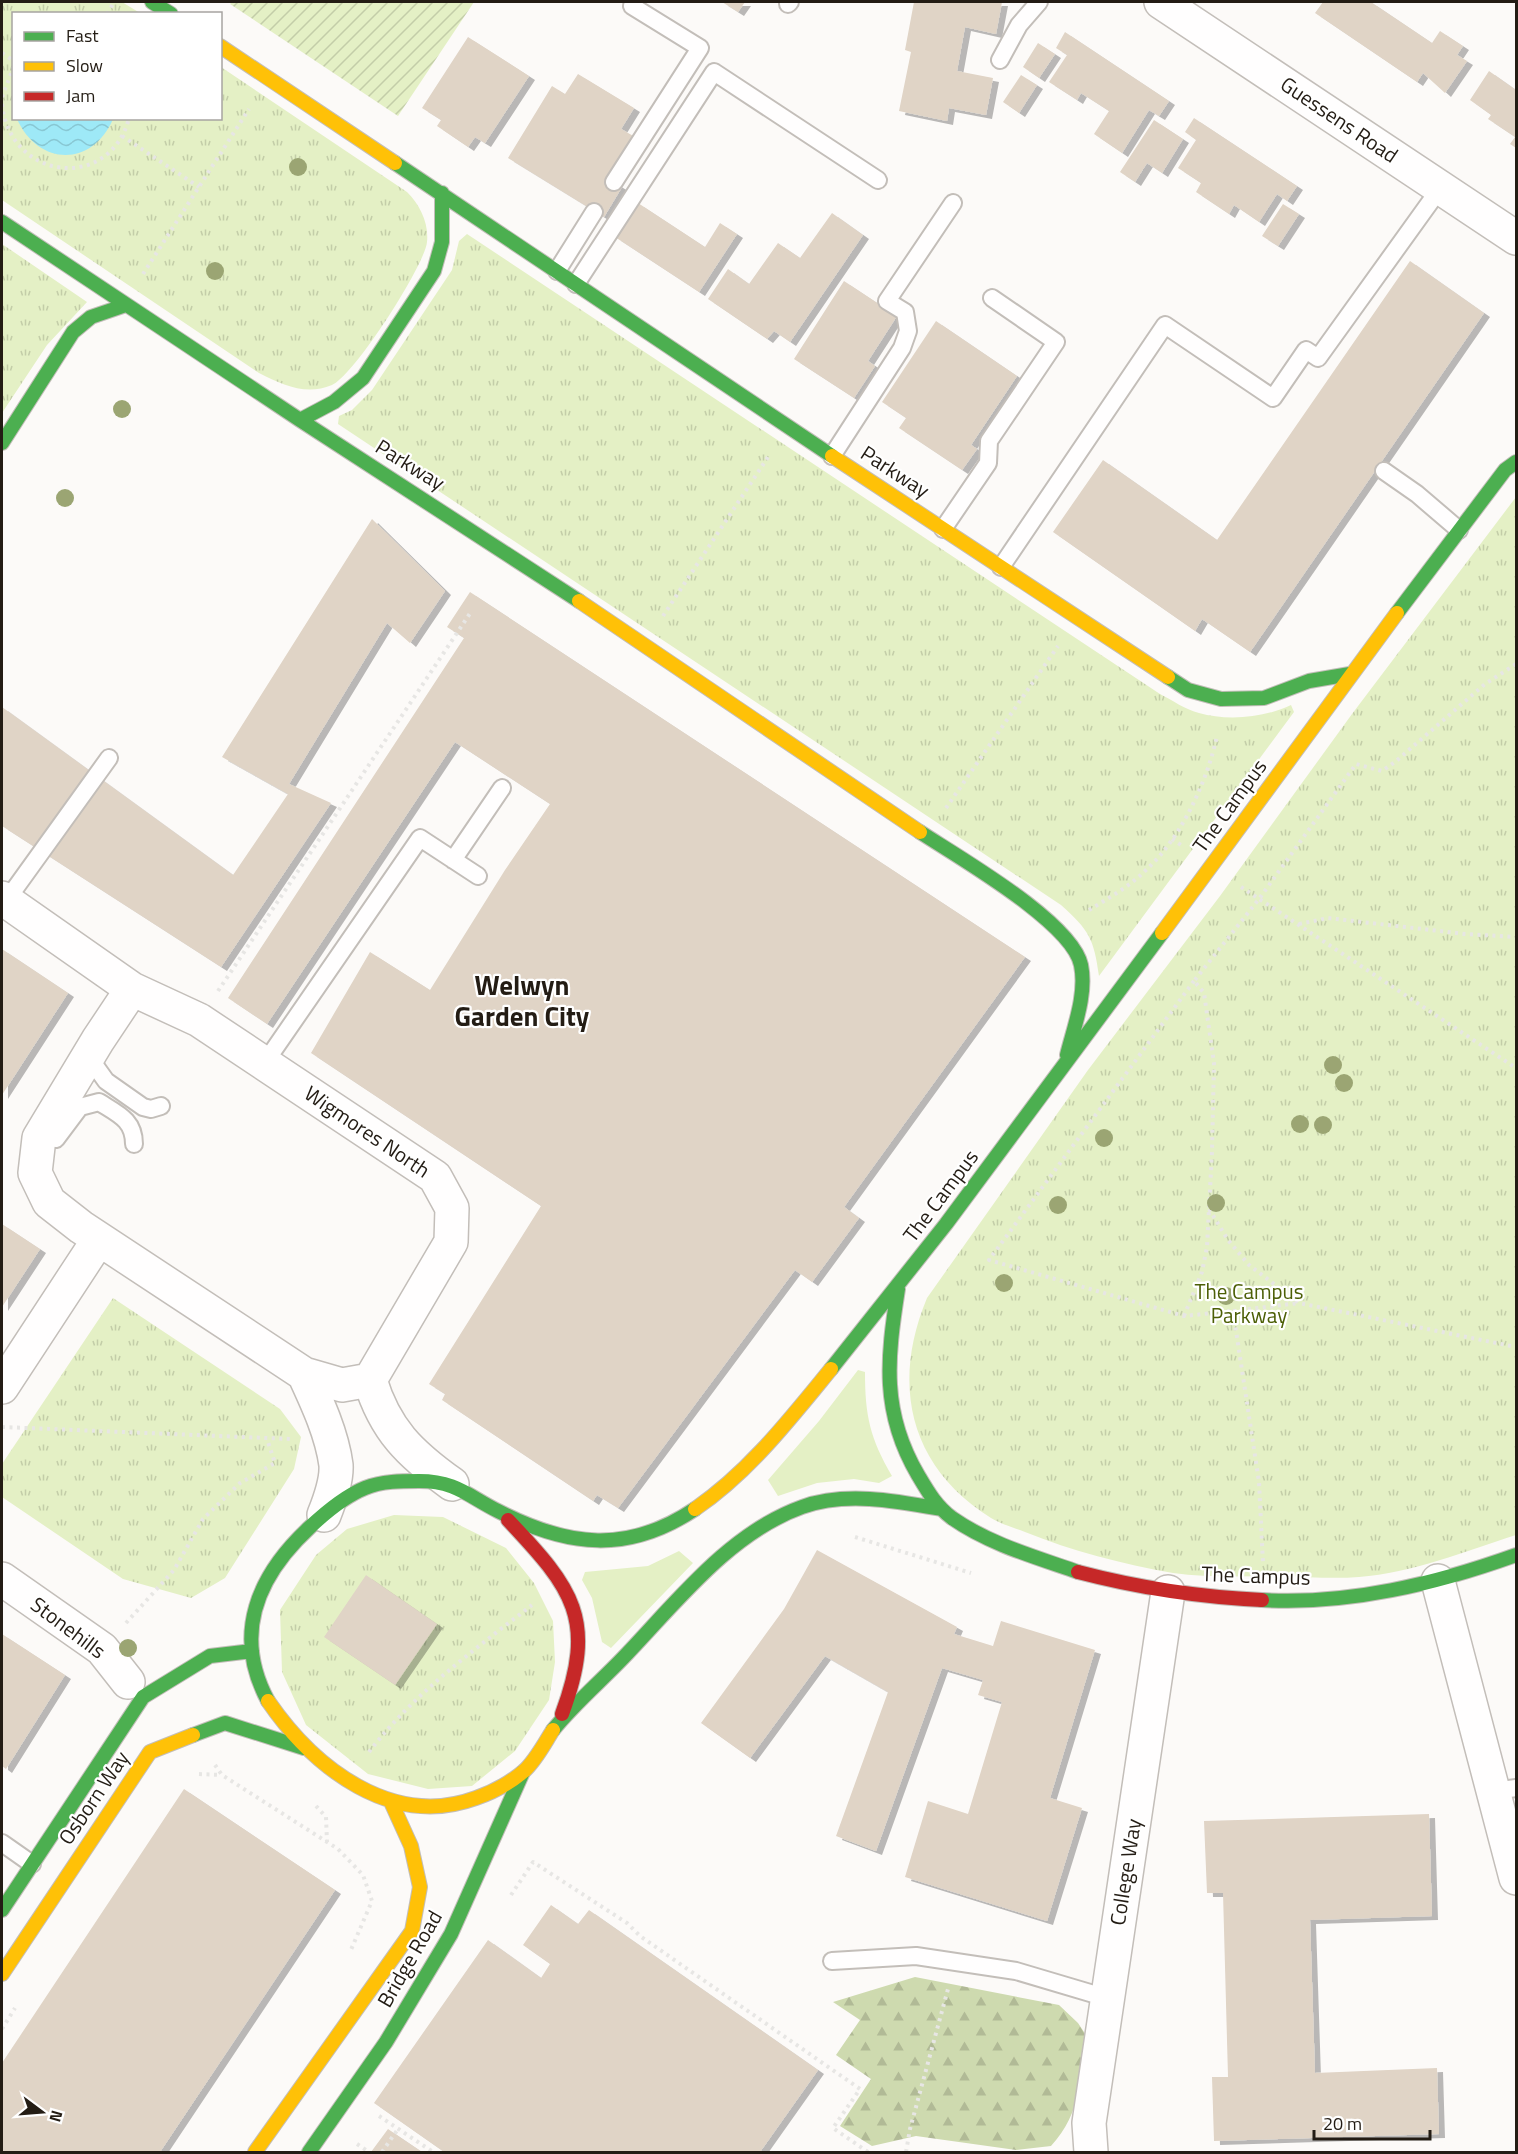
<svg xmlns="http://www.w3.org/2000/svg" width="1518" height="2154" font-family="'Titillium Web',sans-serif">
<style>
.grass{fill:#e4f0c5}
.forest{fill:url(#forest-firs)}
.park{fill:url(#park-tufts)}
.garden{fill:url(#garden-furrows)}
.water{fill:url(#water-waves)}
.building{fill:#e0d4c6;filter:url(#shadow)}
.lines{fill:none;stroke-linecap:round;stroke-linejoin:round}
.lane-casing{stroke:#c3beb9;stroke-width:20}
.street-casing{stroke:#c3beb9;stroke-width:36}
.fast-casing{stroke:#c3beb9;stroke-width:16}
.slow-casing{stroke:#c3beb9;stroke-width:16}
.jam-casing{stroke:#c3beb9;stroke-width:16}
.path{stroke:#e7e6e4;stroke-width:4;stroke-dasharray:3 4.5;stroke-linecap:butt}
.lane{stroke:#fffefe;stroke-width:16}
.street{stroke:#fffefe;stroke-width:33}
.fast{stroke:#4caf50;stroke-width:14}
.slow{stroke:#ffc107;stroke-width:14}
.jam{stroke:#c62828;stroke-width:14}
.tree{fill:#9ba573}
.labels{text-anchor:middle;stroke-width:4.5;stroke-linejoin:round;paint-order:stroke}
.street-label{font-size:21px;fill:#231c14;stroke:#fff}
.park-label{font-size:21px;fill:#4c5f06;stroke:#fff}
.district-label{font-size:27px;font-weight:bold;fill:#231c14;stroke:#fff}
</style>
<defs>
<pattern id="forest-firs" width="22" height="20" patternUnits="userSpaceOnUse" patternTransform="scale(1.5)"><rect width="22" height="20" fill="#cedaaf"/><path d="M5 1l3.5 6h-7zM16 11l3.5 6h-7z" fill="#b1ba96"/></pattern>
<pattern id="park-tufts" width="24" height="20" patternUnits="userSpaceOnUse" patternTransform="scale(1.5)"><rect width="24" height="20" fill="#e4f0c5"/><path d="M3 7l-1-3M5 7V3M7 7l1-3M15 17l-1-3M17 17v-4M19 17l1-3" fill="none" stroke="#c3cda8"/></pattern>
<pattern id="garden-furrows" width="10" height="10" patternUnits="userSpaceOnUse" patternTransform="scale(1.5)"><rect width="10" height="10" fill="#e4f0c5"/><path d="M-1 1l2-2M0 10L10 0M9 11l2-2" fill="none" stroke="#c3cda8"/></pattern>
<pattern id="water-waves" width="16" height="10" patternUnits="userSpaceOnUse" patternTransform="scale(1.5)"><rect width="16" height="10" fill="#9ee9f7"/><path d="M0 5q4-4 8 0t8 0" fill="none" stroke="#88c7d3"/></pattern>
<filter id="shadow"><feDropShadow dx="6" dy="4" stdDeviation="0" flood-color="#0004"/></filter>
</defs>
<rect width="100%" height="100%" fill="#fcfaf8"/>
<path class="grass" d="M 858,1370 L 865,1372 C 865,1416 870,1438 892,1476 L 879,1483 L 854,1479 L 817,1483 L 778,1496 L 768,1480 L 819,1421 Z
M 679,1551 L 693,1563 L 611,1648 L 602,1642 L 592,1598 L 582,1580 L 585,1572 L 648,1566 Z"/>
<path class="forest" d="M 915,1977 L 1059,2005 L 1078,2023 L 1086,2035 C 1079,2079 1083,2111 1051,2146 L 1016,2150 L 916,2136 L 872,2146 L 840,2126 L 871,2079 L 836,2055 L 860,2020 L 833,2002 Z"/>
<path class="park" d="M 2,2 L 122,2 L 140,13 L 14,14 L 14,118 L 220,118 L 221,67 L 407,192 C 420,205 429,223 427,242 C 425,265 354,376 332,385 C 306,396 283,385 259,373 L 2,200 Z
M 467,234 L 1160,694 C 1172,700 1186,710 1199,713 C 1227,721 1264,718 1291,705 L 1294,712 L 1099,976 C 1094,939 1089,930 1061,905 L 338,424 L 339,416 L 352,410 L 372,390 L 452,270 L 459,241 Z
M 2,244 L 87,302 L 47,345 L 2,413 Z
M 1516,497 L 1516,1535 C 1466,1551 1412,1573 1359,1577 C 1334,1579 1307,1577 1282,1576 C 1247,1576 1208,1578 1173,1573 C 1122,1564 1072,1551 1025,1532 C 1014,1528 1001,1524 991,1518 C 909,1467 891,1384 927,1298 L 1088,1070 L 1220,896 L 1352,714 Z
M 113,1298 L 280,1409 L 301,1437 L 294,1469 L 225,1578 L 191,1598 L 123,1579 L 2,1497 L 2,1464 Z
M 394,1515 L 443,1517 L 506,1548 L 534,1583 L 553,1621 L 555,1662 L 549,1700 L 515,1751 L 472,1786 L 428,1789 L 368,1774 L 306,1725 L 282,1672 L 280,1610 L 316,1555 L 347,1529 Z"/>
<path class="garden" d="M 232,2 L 474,2 L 398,116 L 230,4 Z"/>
<path class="water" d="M 17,119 L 113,119 C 92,168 38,166 17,119 Z"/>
<path class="building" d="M 722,2 L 745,2 L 738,12 Z
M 914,2 L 1002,2 L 996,34 L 965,27 L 957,71 L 993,78 L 986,115 L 949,108 L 947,121 L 899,111 L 911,52 L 905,50 Z
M 1323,2 L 1371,2 L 1432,43 L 1440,31 L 1463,46 L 1457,55 L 1467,61 L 1445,93 L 1423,73 L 1417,82 L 1315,13 Z
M 1065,32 L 1169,101 L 1159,116 L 1149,110 L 1122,153 L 1094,134 L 1109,111 L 1081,93 L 1077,100 L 1049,82 L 1067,55 L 1056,48 Z
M 468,37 L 529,76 L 485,143 L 475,137 L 468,147 L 437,126 L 441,120 L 422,108 Z
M 1038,43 L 1055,54 L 1039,78 L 1023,67 Z
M 1489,71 L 1516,90 L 1516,148 L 1510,144 L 1515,137 L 1488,119 L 1491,115 L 1470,100 Z
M 578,74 L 634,108 L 621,129 L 635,137 L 609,179 L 622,187 L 604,217 L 508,158 L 552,86 L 565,94 Z
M 1021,75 L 1037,85 L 1019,113 L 1003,102 Z
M 1194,118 L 1297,186 L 1287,201 L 1277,194 L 1259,222 L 1234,205 L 1229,214 L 1196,192 L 1201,183 L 1178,168 L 1196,140 L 1185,132 Z
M 1154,120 L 1183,139 L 1162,173 L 1147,163 L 1135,182 L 1120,172 Z
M 638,203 L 705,247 L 720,223 L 737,234 L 699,292 L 615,237 Z
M 1283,204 L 1299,214 L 1278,246 L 1262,236 Z
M 832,213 L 863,235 L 790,342 L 774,331 L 767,339 L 708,299 L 728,269 L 749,284 L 778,243 L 800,258 Z
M 1410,261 L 1484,313 L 1250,652 L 1202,619 L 1195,631 L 1053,532 L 1103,460 L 1217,540 Z
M 844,281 L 897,316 L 868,361 L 875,366 L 854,398 L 794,359 Z
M 936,321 L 1017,376 L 971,445 L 977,449 L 962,470 L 899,428 L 906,418 L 882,402 Z
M 372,519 L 445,591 L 410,643 L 387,623 L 289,784 L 331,803 L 221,967 L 2,826 L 2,707 L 233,875 L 288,794 L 222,757 Z
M 470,592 L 1025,957 L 844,1207 L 859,1218 L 812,1282 L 795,1270 L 618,1508 L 597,1495 L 593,1501 L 442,1400 L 445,1394 L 429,1384 L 541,1206 L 311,1053 L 370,952 L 430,990 L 505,870 L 550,804 L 455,742 L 267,1024 L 228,998 L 464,638 L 447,627 Z
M 2,949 L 68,993 L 2,1095 Z
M 2,1224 L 40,1249 L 2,1307 Z
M 817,1550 L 957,1627 L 954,1634 L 993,1646 L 1001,1621 L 1095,1650 L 1050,1798 L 1082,1808 L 1047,1921 L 905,1877 L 928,1801 L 968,1814 L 1002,1702 L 978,1695 L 983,1680 L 942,1668 L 876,1851 L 836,1836 L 888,1692 L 825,1656 L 750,1758 L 701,1723 L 784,1609 Z
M 366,1575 L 437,1624 L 395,1685 L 324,1637 Z
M 2,1634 L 65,1675 L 6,1769 L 2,1766 Z
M 184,1789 L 335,1890 L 160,2152 L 2,2152 L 2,2063 Z
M 1429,1814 L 1432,1916 L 1310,1920 L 1315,2073 L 1437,2068 L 1439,2134 L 1214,2141 L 1212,2077 L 1228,2077 L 1223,1893 L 1207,1893 L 1204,1821 Z
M 551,1905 L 578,1924 L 589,1910 L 818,2070 L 760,2152 L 444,2152 L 374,2103 L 488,1940 L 541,1978 L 550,1964 L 523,1945 Z
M 388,2129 L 422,2152 L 371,2152 Z"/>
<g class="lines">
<g class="lane-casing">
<path id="lane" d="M 788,4 L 790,2
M 1000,60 L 1019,25 L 1039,2
M 614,182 L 700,48 L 632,6
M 557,271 L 594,212
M 576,284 L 714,72 L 878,180
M 832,456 L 902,348 L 908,331 L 905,312 L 887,301 L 953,203
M 1384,471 L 1417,494 L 1459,530
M 943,529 L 988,463 L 989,441 L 1056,342 L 992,298
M 1001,567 L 1165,325 L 1273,398 L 1306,350 L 1318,358 L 1441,187
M 453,860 L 502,788
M 6,901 L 109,758
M 92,1051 L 96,1067 L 106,1081 L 143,1107 L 151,1109 L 161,1106
M 264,1064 L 420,838 L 478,876
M 56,1139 L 80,1107 L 99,1102 C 118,1114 134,1120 134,1144
M 1494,1791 L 1516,1788
M 2,1843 L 32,1864
M 832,1961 L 916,1956 L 1016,1971 L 1107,1998"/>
</g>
<g class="street-casing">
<path id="street" d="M 1161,2 L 1516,238
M 2,898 L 132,989 L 199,1020 L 435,1177 L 452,1208 L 451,1242 L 370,1380 L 342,1385 L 304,1374 L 81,1227 L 49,1202 L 35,1173 L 39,1138 L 98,1040 L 132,989
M 304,1374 C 317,1402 332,1434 336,1465 C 337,1481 330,1500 324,1515
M 370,1380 C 385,1430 410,1454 452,1484
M 2,1387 L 99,1239
M 2,1579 L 102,1649 L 128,1682
M 1438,1581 L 1516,1878
M 1091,2152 L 1089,2123 L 1168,1592"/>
</g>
<g class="fast-casing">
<path id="fast" d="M 152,2 L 171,14
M 395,163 L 832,456
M 2,222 L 300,420 L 579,601
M 300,420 L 334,402 L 363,378 L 434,271 L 442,242 L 442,193
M 2,443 L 73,332 L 91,317 L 126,305
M 1397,613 L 1505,470 L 1516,462
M 1168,677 L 1188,690 L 1221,699 L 1264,698 L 1309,681 L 1350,674
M 920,832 C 958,857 1072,922 1081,965 C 1087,994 1074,1027 1067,1055
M 898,1289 C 887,1359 881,1412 918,1475 C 928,1492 936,1506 952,1518 C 989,1544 1035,1557 1078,1572
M 831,1369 L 946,1224 L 1162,933
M 1262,1600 C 1349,1605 1435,1584 1516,1555
M 268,1701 C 232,1634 258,1575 310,1527 C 326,1512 345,1496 365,1488 C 382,1481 402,1481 419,1481 C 456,1481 468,1496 498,1511 C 568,1547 628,1554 695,1509
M 553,1730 C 574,1704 600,1682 623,1658 C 675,1604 729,1533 802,1507 C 845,1491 897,1501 941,1509
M 193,1735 L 225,1723 L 304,1748
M 2,1910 L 143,1697 L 210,1656 L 252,1651
M 309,2152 L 386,2042 L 451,1934 L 523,1772"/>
</g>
<g class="slow-casing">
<path id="slow" d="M 220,46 L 395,163
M 832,456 L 1168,677
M 579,601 L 920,832
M 1162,933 L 1397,613
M 695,1509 C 749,1472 790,1419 831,1369
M 268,1701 C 314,1768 392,1829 476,1798 C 493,1792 510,1783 524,1771 C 536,1760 544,1744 553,1730
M 2,1974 L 150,1752 L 193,1735
M 255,2152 L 412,1931 L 420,1887 L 411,1846 L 391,1802"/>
</g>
<g class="jam-casing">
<path id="jam" d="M 508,1520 C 573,1589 597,1619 562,1714
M 1078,1572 C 1139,1588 1199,1597 1262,1600"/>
</g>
<path class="path" d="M 107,14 L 114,2
M 2,53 L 14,61
M 2,97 L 14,66
M 2,104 C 10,181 110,192 129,118
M 122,136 L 199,187
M 143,274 L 249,109
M 663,616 L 768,457
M 946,808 L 1058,646
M 1172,839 L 1181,845
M 1241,887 L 1516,1068
M 1089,910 C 1109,898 1130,886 1146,870 C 1181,838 1207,782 1217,736
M 1299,924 L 1328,918 L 1465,934 L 1516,937
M 1194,981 L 989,1260 L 1184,1316 L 1233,1311 L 1259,1482 L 1263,1563
M 218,991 L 471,612
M 1209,1209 L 1228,1240 L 1249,1265 L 1299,1303 L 1516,1347
M 1233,1311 L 1299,1303
M 1184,1316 L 1202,1272 L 1207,1247 L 1212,1152 L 1214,1063 L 1204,993 L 1194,981 L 1259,899 L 1356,764 L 1382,771 L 1395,762 L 1485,684 L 1516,664
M 2,1427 L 291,1439
M 855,1537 L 971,1573
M 126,1623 L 174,1570 L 203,1519 L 240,1483 L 275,1463 L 267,1439
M 369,1752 C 414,1693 474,1650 532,1605
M 215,1765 L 222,1775 L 338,1849 L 363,1875 L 372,1901 L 350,1952
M 199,1774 L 221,1775
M 316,1806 L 326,1817 L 327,1842
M 511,1895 L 533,1862 L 627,1923 L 640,1936 L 860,2089 L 833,2128 L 868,2152
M 2,2029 L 15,2008
M 379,2116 L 433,2152
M 357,2144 L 366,2150 L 365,2152
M 382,2152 L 398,2129
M 906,2152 L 910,2129 L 948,1989"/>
<use href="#lane" class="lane"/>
<use href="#street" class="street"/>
<use href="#fast" class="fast"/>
<use href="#slow" class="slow"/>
<use href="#jam" class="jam"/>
</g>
<g class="tree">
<circle cx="298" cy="167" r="9"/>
<circle cx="215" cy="271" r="9"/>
<circle cx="122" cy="409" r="9"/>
<circle cx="65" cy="498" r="9"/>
<circle cx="1333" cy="1065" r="9"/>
<circle cx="1344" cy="1083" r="9"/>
<circle cx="1300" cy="1124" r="9"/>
<circle cx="1323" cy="1125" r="9"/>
<circle cx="1104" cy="1138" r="9"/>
<circle cx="1216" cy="1203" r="9"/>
<circle cx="1058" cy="1205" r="9"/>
<circle cx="1004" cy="1283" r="9"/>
<circle cx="1226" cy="1296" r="9"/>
<circle cx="128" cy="1648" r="9"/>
</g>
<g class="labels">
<g class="street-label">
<text transform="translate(1339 120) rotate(34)" y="7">Guessens Road</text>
<text transform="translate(410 465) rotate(32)" y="7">Parkway</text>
<text transform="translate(895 472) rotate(33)" y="7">Parkway</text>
<text transform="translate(1230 806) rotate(-54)" y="7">The Campus</text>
<text transform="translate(367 1132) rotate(34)" y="7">Wigmores North</text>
<text transform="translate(941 1196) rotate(-53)" y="7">The Campus</text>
<text transform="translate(1256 1576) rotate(2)" y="7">The Campus</text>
<text transform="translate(68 1628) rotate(37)" y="7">Stonehills</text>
<text transform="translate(94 1798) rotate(-56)" y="7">Osborn Way</text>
<text transform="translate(1126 1872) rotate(-81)" y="7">College Way</text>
<text transform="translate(410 1959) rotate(-60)" y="7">Bridge Road</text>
</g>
<g class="park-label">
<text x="1249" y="1299">The Campus<tspan x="1249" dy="24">Parkway</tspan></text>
</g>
<g class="district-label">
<text x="522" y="995">Welwyn<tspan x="522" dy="31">Garden City</tspan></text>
</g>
</g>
<rect width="1518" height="2154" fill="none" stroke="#231c14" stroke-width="6"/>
<rect x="12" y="12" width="210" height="108" fill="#ffffff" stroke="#a7a4a1" stroke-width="1.5"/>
<rect x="24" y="32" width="30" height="9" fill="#4caf50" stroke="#a7a4a1" stroke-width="1.5"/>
<text x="66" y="42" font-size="18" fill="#231c14">Fast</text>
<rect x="24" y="62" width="30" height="9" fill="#ffc107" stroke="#a7a4a1" stroke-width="1.5"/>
<text x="66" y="72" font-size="18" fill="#231c14">Slow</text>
<rect x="24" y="92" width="30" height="9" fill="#c62828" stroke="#a7a4a1" stroke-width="1.5"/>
<text x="66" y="102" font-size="18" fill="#231c14">Jam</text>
<g transform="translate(42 2112) rotate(106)" stroke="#ffffff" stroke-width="4.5" paint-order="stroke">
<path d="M0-4.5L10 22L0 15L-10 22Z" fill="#231c14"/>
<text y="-9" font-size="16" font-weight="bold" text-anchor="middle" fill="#231c14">N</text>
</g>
<path d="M1314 2130v9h116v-9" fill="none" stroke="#231c14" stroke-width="3"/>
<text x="1323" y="2130" font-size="18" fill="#231c14" stroke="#ffffff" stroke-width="4.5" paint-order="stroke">20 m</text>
</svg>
